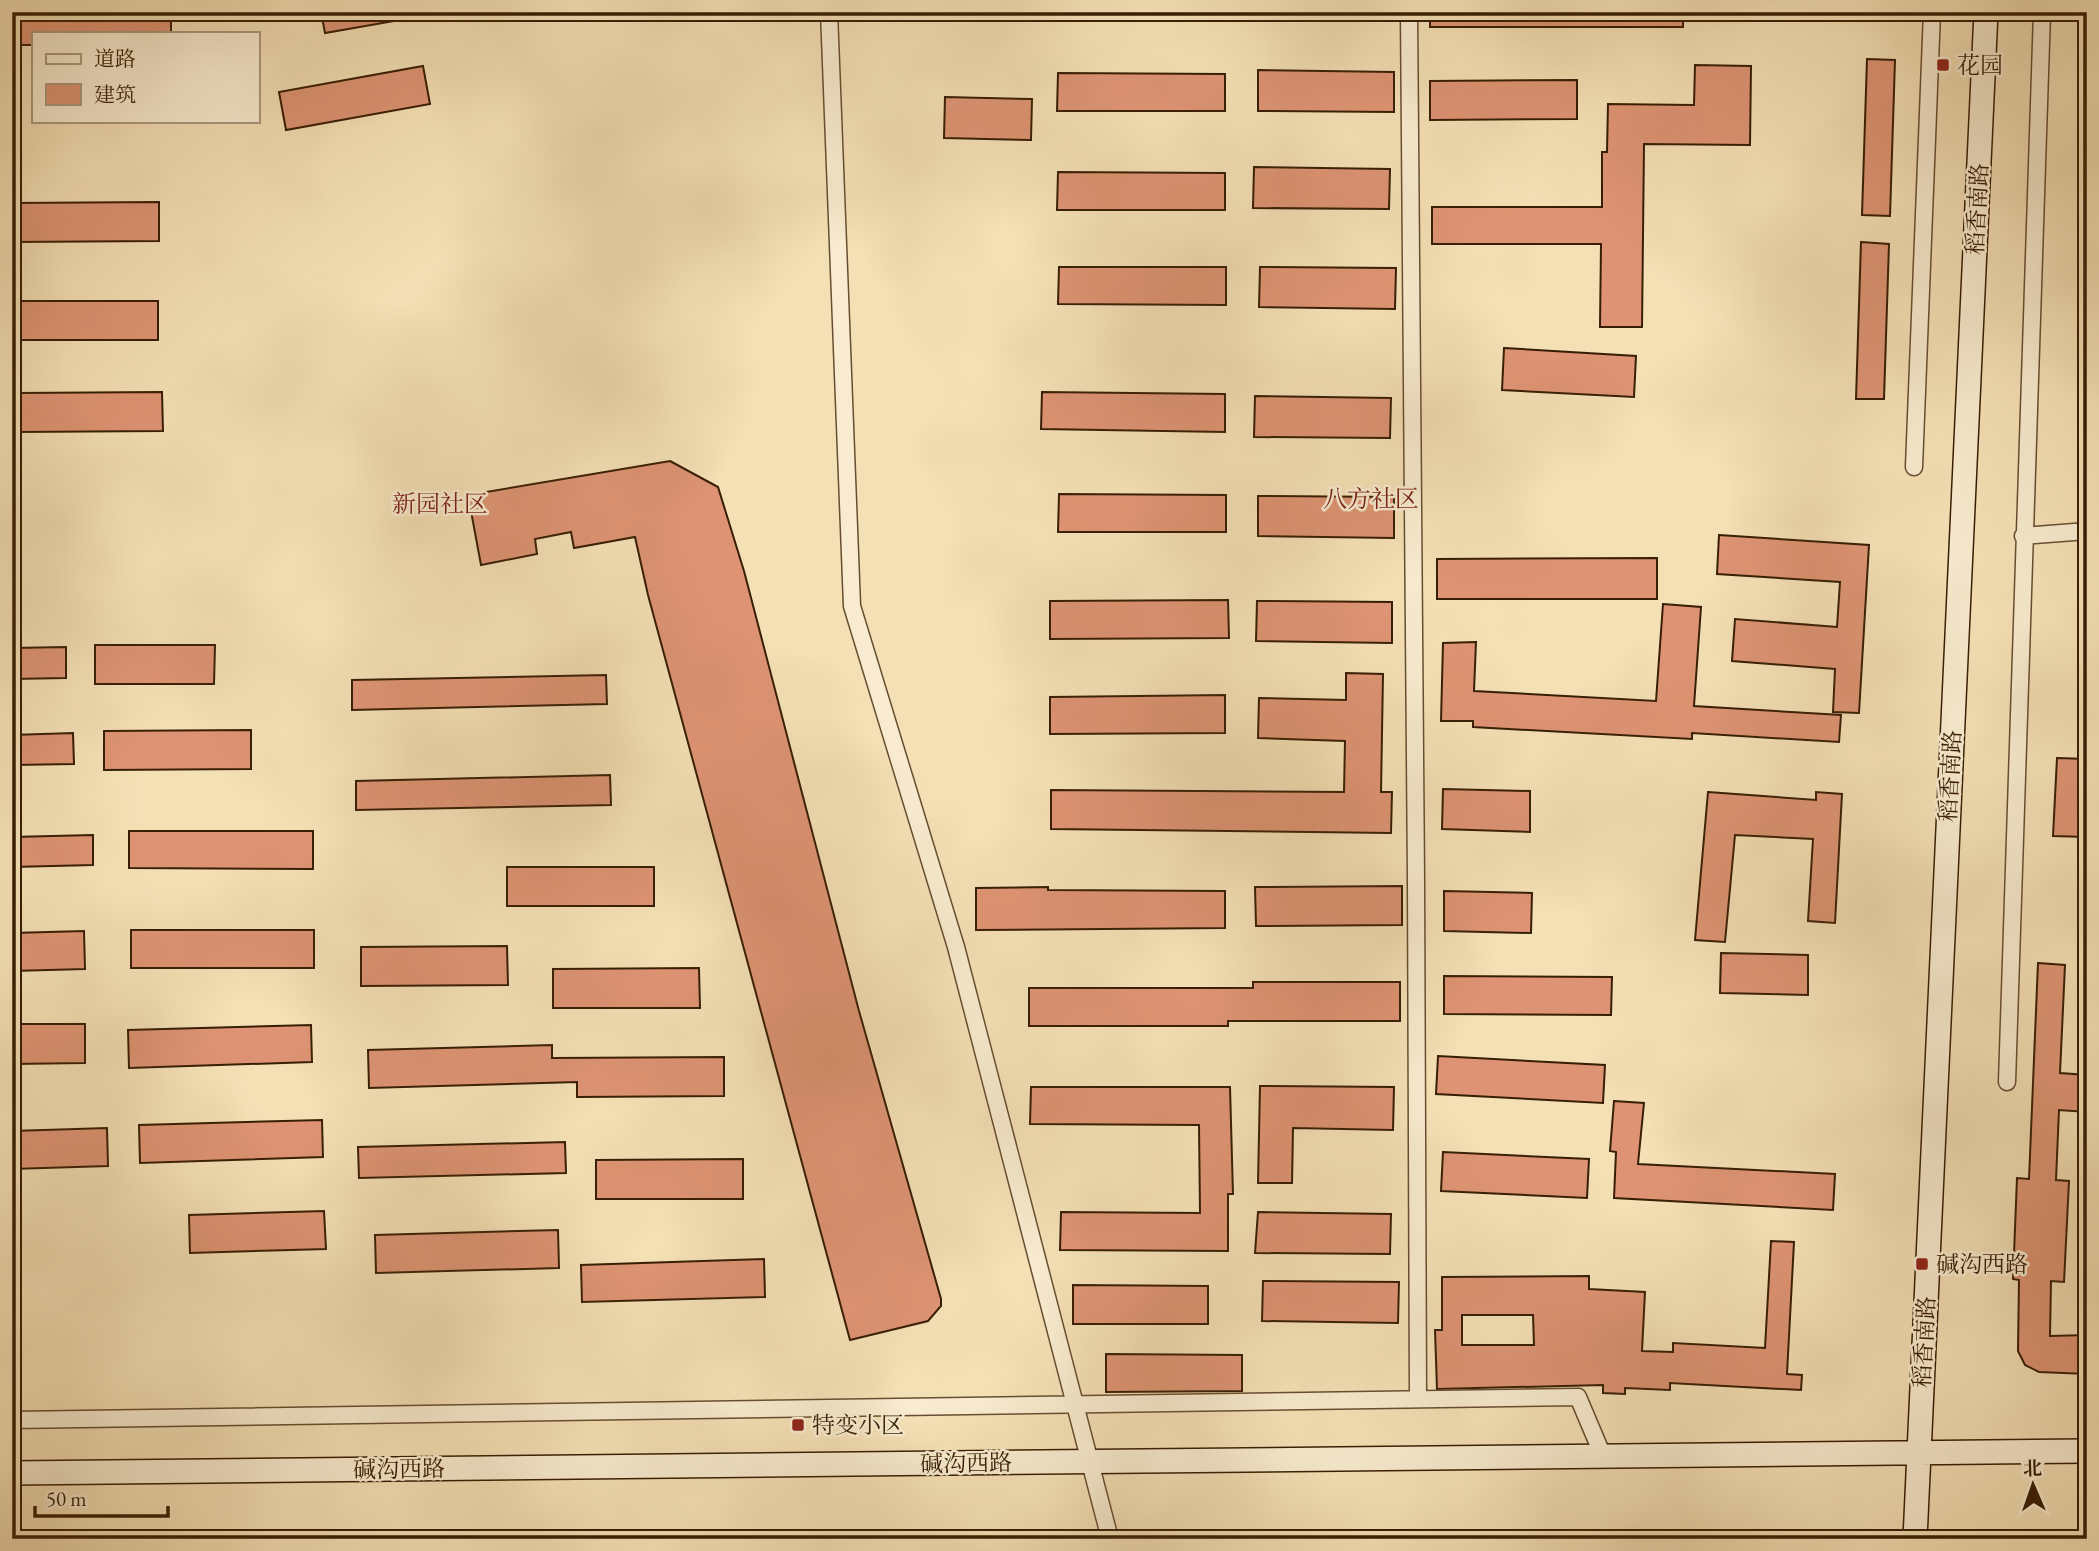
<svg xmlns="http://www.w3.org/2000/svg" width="2099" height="1551" font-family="'EB Garamond','Noto Serif SC',serif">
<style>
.building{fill:#de9474;stroke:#381e03;stroke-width:2;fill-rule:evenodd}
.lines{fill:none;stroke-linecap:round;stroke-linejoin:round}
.street-casing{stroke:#674e30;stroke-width:19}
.secondary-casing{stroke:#381e03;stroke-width:26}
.street{stroke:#f8ebcf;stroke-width:16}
.secondary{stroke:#f8ebcf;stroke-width:23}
.poi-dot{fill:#8f2418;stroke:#f8ebcf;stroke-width:2.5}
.labels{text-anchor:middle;stroke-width:5;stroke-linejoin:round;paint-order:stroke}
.poi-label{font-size:23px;fill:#381e03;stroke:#f8ebcf;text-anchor:start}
.street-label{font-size:23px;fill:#381e03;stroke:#f8ebcf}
.neighbourhood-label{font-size:24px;fill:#7a1f14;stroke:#f8ebcf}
</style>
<rect width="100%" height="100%" fill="#f4e0b5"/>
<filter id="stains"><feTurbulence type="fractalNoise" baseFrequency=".00286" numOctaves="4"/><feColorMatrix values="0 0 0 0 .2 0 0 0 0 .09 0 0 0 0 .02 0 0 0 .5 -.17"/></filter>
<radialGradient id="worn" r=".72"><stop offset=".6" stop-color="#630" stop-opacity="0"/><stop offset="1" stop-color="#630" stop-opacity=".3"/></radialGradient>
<path class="building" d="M 12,12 L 171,12 L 171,33 L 33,33 L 33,45 L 12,45 Z
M 321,12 L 399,12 L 400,20 L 325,33 Z
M 1430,12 L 1683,12 L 1683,27 L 1430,27 Z
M 1867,59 L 1895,60 L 1890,216 L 1862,215 Z
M 1695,65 L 1751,66 L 1750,145 L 1644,144 L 1642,327 L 1600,327 L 1601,244 L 1432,244 L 1432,207 L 1602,207 L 1602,152 L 1607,152 L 1608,104 L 1694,105 Z
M 423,66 L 430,104 L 286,130 L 279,92 Z
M 1258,70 L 1394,72 L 1394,112 L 1258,111 Z
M 1058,73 L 1225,74 L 1225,111 L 1057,111 Z
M 1577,80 L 1577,119 L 1430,120 L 1430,81 Z
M 945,97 L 1032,99 L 1031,140 L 944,138 Z
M 1254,167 L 1390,169 L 1389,209 L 1253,208 Z
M 1058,172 L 1225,173 L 1225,210 L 1057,210 Z
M 159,202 L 159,241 L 12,242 L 12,203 Z
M 1861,242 L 1889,244 L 1884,399 L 1856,399 Z
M 1059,267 L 1226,267 L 1226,305 L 1058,304 Z
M 1260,267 L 1396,268 L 1395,309 L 1259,307 Z
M 12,301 L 158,301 L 158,340 L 12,340 Z
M 1504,348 L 1636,356 L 1634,397 L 1502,390 Z
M 162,392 L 163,431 L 16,432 L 16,393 Z
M 1042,392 L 1225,394 L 1225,432 L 1041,429 Z
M 1255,396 L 1391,398 L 1390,438 L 1254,437 Z
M 670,461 L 718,487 L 744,571 L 859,1011 L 941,1299 L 941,1306 L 928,1321 L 850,1340 L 648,595 L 635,537 L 574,548 L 571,532 L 535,539 L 537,554 L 481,565 L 468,495 Z
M 1059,494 L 1226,495 L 1226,532 L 1058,532 Z
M 1258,496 L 1394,497 L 1394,538 L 1258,536 Z
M 1719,535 L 1869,545 L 1859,713 L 1833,712 L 1835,669 L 1732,661 L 1735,619 L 1837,627 L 1840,582 L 1717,574 Z
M 1657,558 L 1657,599 L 1437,599 L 1437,559 Z
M 1228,600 L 1229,638 L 1050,639 L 1050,601 Z
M 1257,601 L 1392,602 L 1392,643 L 1256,641 Z
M 1663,604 L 1701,607 L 1694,706 L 1841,715 L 1839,742 L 1692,733 L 1692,739 L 1473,727 L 1473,721 L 1441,721 L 1443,643 L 1476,642 L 1474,691 L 1656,701 Z
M 95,645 L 215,645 L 214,684 L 95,684 Z
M 66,647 L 66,678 L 12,679 L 12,648 Z
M 1346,673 L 1383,674 L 1381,792 L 1392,792 L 1391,833 L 1051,829 L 1051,790 L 1344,792 L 1345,741 L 1258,738 L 1259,698 L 1346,700 Z
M 606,675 L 607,704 L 352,710 L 352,680 Z
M 1225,695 L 1225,733 L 1050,734 L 1050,697 Z
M 251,730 L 251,769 L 104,770 L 104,731 Z
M 73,733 L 74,764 L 12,765 L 12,735 Z
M 2057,758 L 2087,759 L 2086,837 L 2053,836 Z
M 610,775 L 611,805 L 356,810 L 356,781 Z
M 1443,789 L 1530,791 L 1530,832 L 1442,829 Z
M 1708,792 L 1816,800 L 1816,792 L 1842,794 L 1835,923 L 1808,921 L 1813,839 L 1735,835 L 1725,942 L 1695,940 Z
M 129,831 L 313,831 L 313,869 L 129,868 Z
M 93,835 L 93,865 L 12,867 L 12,837 Z
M 507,867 L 654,867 L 654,906 L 507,906 Z
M 1402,886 L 1402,925 L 1256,926 L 1255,887 Z
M 1048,887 L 1048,890 L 1225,891 L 1225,928 L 976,930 L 976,888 Z
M 1444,891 L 1532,893 L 1531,933 L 1444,931 Z
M 131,930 L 314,930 L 314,968 L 131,968 Z
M 84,931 L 85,969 L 12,971 L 12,933 Z
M 507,946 L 508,985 L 361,986 L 361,947 Z
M 1721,953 L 1808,955 L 1808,995 L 1720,993 Z
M 2038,963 L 2065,965 L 2060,1073 L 2087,1075 L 2087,1112 L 2059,1110 L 2056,1180 L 2069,1181 L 2064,1282 L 2051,1281 L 2050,1336 L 2087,1335 L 2087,1374 L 2039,1372 L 2025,1365 L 2018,1351 L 2019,1280 L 2013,1279 L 2017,1178 L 2029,1179 Z
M 699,968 L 700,1008 L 553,1008 L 553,969 Z
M 1444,976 L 1612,977 L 1611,1015 L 1444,1014 Z
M 1253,982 L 1400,982 L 1400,1021 L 1228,1021 L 1228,1026 L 1029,1026 L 1029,988 L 1253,988 Z
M 12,1024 L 85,1024 L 85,1063 L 12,1064 Z
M 311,1025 L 312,1062 L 129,1068 L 128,1030 Z
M 552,1045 L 552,1058 L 724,1057 L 724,1096 L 577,1097 L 577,1082 L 369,1088 L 368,1050 Z
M 1438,1056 L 1605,1065 L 1603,1103 L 1436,1094 Z
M 1260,1086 L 1394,1087 L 1393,1130 L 1293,1128 L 1292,1183 L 1258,1183 Z
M 1031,1087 L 1230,1087 L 1233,1194 L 1228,1194 L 1228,1251 L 1060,1250 L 1061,1212 L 1200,1213 L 1199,1125 L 1030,1124 Z
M 1614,1101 L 1644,1103 L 1638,1164 L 1835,1174 L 1833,1210 L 1614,1198 L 1616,1152 L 1610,1151 Z
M 322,1120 L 323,1157 L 140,1163 L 139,1125 Z
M 107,1128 L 108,1166 L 12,1169 L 12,1131 Z
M 565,1142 L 566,1173 L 359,1178 L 358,1147 Z
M 1443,1152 L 1589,1159 L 1587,1198 L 1441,1191 Z
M 743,1159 L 743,1199 L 596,1199 L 596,1160 Z
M 324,1211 L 326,1249 L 190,1253 L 189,1215 Z
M 1258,1212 L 1391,1214 L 1390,1254 L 1255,1253 Z
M 558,1230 L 559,1268 L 376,1273 L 375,1235 Z
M 1771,1241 L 1794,1242 L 1787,1374 L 1802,1375 L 1801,1390 L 1670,1383 L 1670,1390 L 1625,1388 L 1625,1394 L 1603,1393 L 1603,1385 L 1437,1389 L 1435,1330 L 1442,1330 L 1442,1277 L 1589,1276 L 1589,1289 L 1645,1292 L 1642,1351 L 1673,1352 L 1673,1343 L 1765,1348 ZM 1462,1315 L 1533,1315 L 1534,1345 L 1462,1345 Z
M 764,1259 L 765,1297 L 582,1302 L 581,1265 Z
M 1263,1281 L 1399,1282 L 1398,1323 L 1262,1321 Z
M 1073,1285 L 1208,1286 L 1208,1324 L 1073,1324 Z
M 1106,1354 L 1242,1355 L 1242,1391 L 1106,1392 Z"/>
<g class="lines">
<g class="street-casing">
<path id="street" d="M 829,12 L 852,606 L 956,947 L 1110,1539
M 1409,12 L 1416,880 L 1418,1399
M 1914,467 L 1932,12
M 2023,536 L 2087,531
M 2007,1082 L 2042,12
M 12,1420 L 1578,1397 L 1603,1456"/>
</g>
<g class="secondary-casing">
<path id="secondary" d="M 12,1473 L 2087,1451
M 1915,1539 L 1986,12"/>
</g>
<use href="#street" class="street"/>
<use href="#secondary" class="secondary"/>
</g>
<g class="poi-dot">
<rect x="1936" y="58" width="14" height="14" rx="3.5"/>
<rect x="1915" y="1257" width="14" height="14" rx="3.5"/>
<rect x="791" y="1418" width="14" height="14" rx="3.5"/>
</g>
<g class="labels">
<g class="poi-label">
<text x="1957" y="73">花园</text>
<text x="1936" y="1272">碱沟西路</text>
<text x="812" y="1433">特变小区</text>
</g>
<g class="street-label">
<text transform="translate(1977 209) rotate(-87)" y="8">稻香南路</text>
<text transform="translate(1950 776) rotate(-87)" y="8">稻香南路</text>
<text transform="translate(1924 1342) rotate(-87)" y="8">稻香南路</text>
<text transform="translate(966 1463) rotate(-1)" y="8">碱沟西路</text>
<text transform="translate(399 1469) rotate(-1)" y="8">碱沟西路</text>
</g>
<g class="neighbourhood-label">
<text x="1371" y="507">八方社区</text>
<text x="440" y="512">新园社区</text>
</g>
</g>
<rect width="2099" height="1551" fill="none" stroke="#f4e0b5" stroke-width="42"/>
<rect x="14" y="14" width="2071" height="1523" fill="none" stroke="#381e03" stroke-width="3.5"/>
<rect x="21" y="21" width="2057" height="1509" fill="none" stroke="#381e03" stroke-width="2"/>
<rect x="32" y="32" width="228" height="91" fill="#f8ebcf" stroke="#ab997d" stroke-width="2"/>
<rect x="46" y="54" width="35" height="10" fill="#f8ebcf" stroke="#ab997d" stroke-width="2"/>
<text x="94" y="66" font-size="21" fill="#381e03">道路</text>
<rect x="46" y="84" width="35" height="21" fill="#de9474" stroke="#ab997d" stroke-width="2"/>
<text x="94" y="102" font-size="21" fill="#381e03">建筑</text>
<g transform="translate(2033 1485) rotate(358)" stroke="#f8ebcf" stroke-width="5" paint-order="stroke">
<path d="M0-5L12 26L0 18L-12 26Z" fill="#381e03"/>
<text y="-10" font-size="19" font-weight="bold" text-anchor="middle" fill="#381e03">北</text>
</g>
<path d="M35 1506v10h133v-10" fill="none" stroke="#381e03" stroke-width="3.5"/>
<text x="46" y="1506" font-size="21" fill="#381e03" stroke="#f8ebcf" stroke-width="5" paint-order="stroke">50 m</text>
<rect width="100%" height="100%" filter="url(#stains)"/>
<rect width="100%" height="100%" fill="url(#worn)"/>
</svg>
